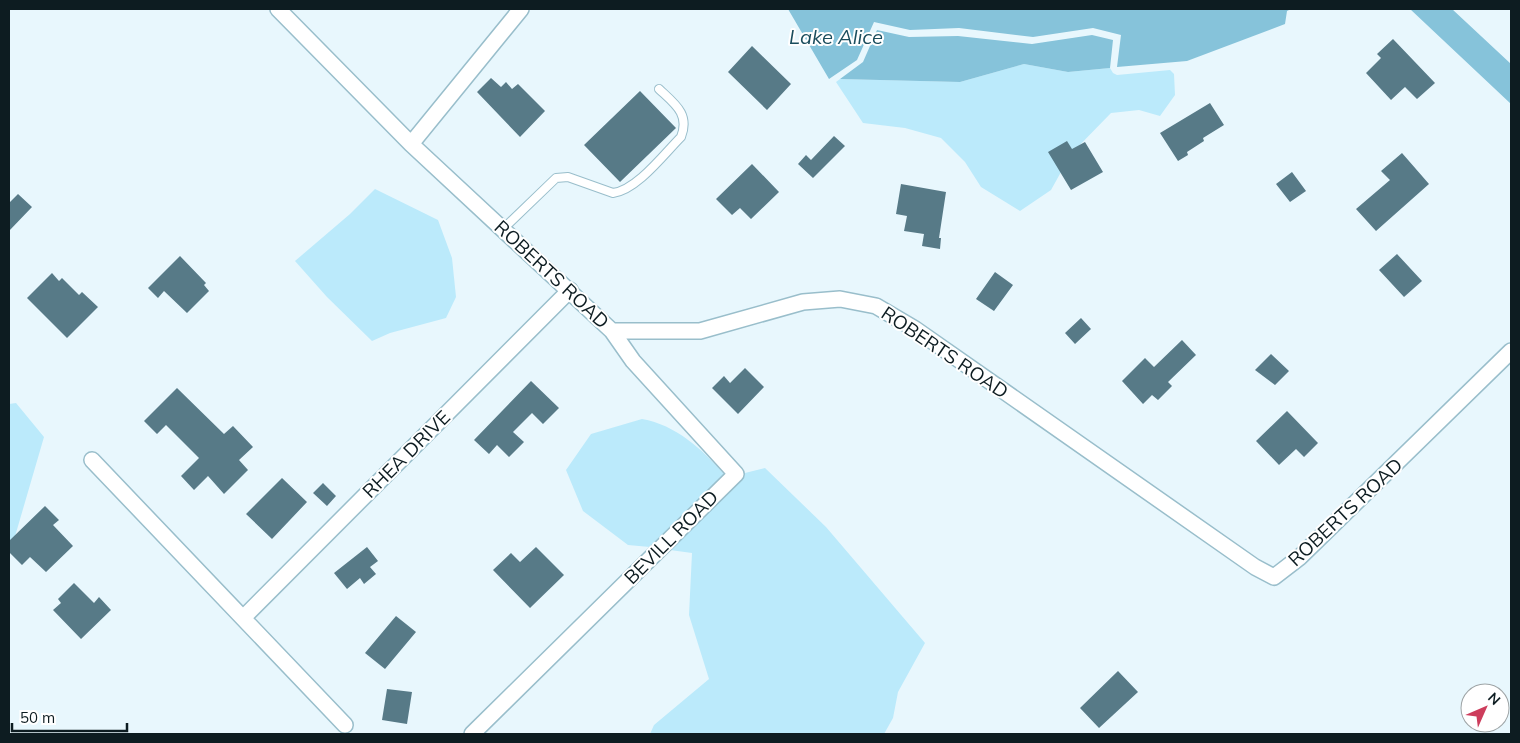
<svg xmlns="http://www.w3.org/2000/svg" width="1520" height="743" font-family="Mulish,sans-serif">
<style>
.green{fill:#bbeafb}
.water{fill:#86c3da}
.building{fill:#577a87}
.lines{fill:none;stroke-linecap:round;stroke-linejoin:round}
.lane-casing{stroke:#99becb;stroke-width:10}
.street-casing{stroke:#99becb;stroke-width:18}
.lane{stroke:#fff;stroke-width:8}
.street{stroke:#fff;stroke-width:15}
.labels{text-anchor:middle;stroke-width:4;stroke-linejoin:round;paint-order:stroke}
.street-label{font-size:19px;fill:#0d1c21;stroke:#fff}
.water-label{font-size:20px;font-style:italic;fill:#1a4d5d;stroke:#fff}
</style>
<rect width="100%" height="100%" fill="#e8f7fd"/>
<path class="green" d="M 1024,64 L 1068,72 L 1110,68 L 1113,73 L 1117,75 L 1170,70 L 1174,74 L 1175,95 L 1160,116 L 1139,110 L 1111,113 L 1071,154 L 1051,190 L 1020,211 L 981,187 L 965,162 L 941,138 L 905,128 L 863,123 L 836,82 L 840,79 L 960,82 Z
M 375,189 L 438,220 L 452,258 L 456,297 L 446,318 L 390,333 L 372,341 L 327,297 L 295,261 L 350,214 Z
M 16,403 L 44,437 L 9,557 L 9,404 Z
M 642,419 C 676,425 702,449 724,474 L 650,547 L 628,545 L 583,511 L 566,470 L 591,434 Z
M 765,468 L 826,527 L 925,643 L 898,692 L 893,718 L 884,734 L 650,734 L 654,725 L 709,679 L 689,615 L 692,553 L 670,550 L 741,479 L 742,471 L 745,473 Z"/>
<path class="water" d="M 788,9 L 1291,9 L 1287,11 L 1285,24 L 1187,61 L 1117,67 L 1121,35 L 1093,28 L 1033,37 L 959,28 L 910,30 L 874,22 L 857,60 L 829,79 Z
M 1410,9 L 1452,9 L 1511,64 L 1511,104 Z
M 877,30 L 909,37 L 958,36 L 1032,44 L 1092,35 L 1113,40 L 1110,68 L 1068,72 L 1024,64 L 960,82 L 840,79 L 863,62 Z"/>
<path class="building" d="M 1393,39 L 1435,83 L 1417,99 L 1405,87 L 1391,100 L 1366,73 L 1381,58 L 1377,54 Z
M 752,46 L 791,84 L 767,110 L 728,72 Z
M 491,78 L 501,87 L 506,82 L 512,89 L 518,84 L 545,111 L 520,137 L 477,92 Z
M 640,91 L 676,128 L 620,182 L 584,145 Z
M 1210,103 L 1224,125 L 1203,138 L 1204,141 L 1187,152 L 1188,155 L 1178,161 L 1160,133 Z
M 834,136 L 845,146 L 813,178 L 798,164 L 806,155 L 811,160 Z
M 1067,141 L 1072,149 L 1085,142 L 1103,172 L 1071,190 L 1048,152 Z
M 1402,153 L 1429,184 L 1376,231 L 1356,209 L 1390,180 L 1381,171 Z
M 752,164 L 779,192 L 751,219 L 740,208 L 732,215 L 716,199 Z
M 1292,172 L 1306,191 L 1290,202 L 1276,184 Z
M 901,184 L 946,192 L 939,238 L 941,238 L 940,249 L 922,246 L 924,234 L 904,231 L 907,216 L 896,214 Z
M 18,194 L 32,207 L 9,231 L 9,203 Z
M 1397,254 L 1422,281 L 1404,297 L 1379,270 Z
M 180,256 L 206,283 L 204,285 L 209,291 L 187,313 L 164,291 L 158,298 L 148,288 Z
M 995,272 L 1013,285 L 994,311 L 976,299 Z
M 52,273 L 59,281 L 62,278 L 79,295 L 82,292 L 98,307 L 67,338 L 27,298 Z
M 1081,318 L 1091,329 L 1075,344 L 1065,333 Z
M 1182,340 L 1196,355 L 1168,382 L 1172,386 L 1158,400 L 1152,395 L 1143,404 L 1122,381 L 1145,358 L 1154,367 Z
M 1271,354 L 1289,371 L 1275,385 L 1255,370 Z
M 745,368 L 764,387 L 738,414 L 712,388 L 724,376 L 730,383 Z
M 531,381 L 559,408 L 543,424 L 532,413 L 513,432 L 524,442 L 509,457 L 497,445 L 489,454 L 474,440 Z
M 177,388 L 224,434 L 233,426 L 253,447 L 239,460 L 248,470 L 224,494 L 208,476 L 194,490 L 181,476 L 199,458 L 166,425 L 157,434 L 144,421 Z
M 1287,411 L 1318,443 L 1304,457 L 1296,449 L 1279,465 L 1256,441 Z
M 282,478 L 307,502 L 272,539 L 246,514 Z
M 323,483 L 336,496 L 327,506 L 313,493 Z
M 45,506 L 59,520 L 53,525 L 73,546 L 46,572 L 30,557 L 22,565 L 9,552 L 9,541 Z
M 367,547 L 378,561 L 370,567 L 376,574 L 364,584 L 360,578 L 347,589 L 334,573 Z
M 536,547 L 564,575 L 530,608 L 493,570 L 511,553 L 520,562 Z
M 74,583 L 94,603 L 99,597 L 111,610 L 81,639 L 53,610 L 61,603 L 58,599 Z
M 396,616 L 416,632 L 385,669 L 365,653 Z
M 1118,671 L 1138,692 L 1099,728 L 1080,708 Z
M 387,689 L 412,692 L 407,724 L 382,720 Z"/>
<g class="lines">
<g class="lane-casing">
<path id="lane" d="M 503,229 L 556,178 L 568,177 L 613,193 C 637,190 664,154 681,137 C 690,114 675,104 659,89"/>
</g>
<g class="street-casing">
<path id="street" d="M 278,9 L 411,144 L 612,331 L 700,331 L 803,302 L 840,299 L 876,306 L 915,329 L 1255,567 L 1274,577 L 1300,557 L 1511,351
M 411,144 L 521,9
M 92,460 L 345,725
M 243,618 L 570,290
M 472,734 L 736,474 L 633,361 L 612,331"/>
</g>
<use href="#lane" class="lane"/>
<use href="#street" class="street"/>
</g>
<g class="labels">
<g class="street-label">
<text transform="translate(552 274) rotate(43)" y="7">ROBERTS ROAD</text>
<text transform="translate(945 352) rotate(34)" y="7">ROBERTS ROAD</text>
<text transform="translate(406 454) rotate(-45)" y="7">RHEA DRIVE</text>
<text transform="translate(1345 512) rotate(-43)" y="7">ROBERTS ROAD</text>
<text transform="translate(671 537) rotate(-45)" y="7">BEVILL ROAD</text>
</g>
<g class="water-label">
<text x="836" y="44">Lake Alice</text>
</g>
</g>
<rect width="1520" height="743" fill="none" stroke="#0d1c21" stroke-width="20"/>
<g transform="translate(1485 708) rotate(45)"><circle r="24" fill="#ffffff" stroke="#9ea4a6"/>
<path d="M0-4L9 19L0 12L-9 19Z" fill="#cd3d5c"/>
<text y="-8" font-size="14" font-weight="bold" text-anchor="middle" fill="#0d1c21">N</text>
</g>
<path d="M12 723v8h115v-8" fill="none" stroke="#0d1c21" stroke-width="2.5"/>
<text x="20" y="723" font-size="15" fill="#0d1c21" stroke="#ffffff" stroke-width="4" paint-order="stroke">50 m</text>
</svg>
